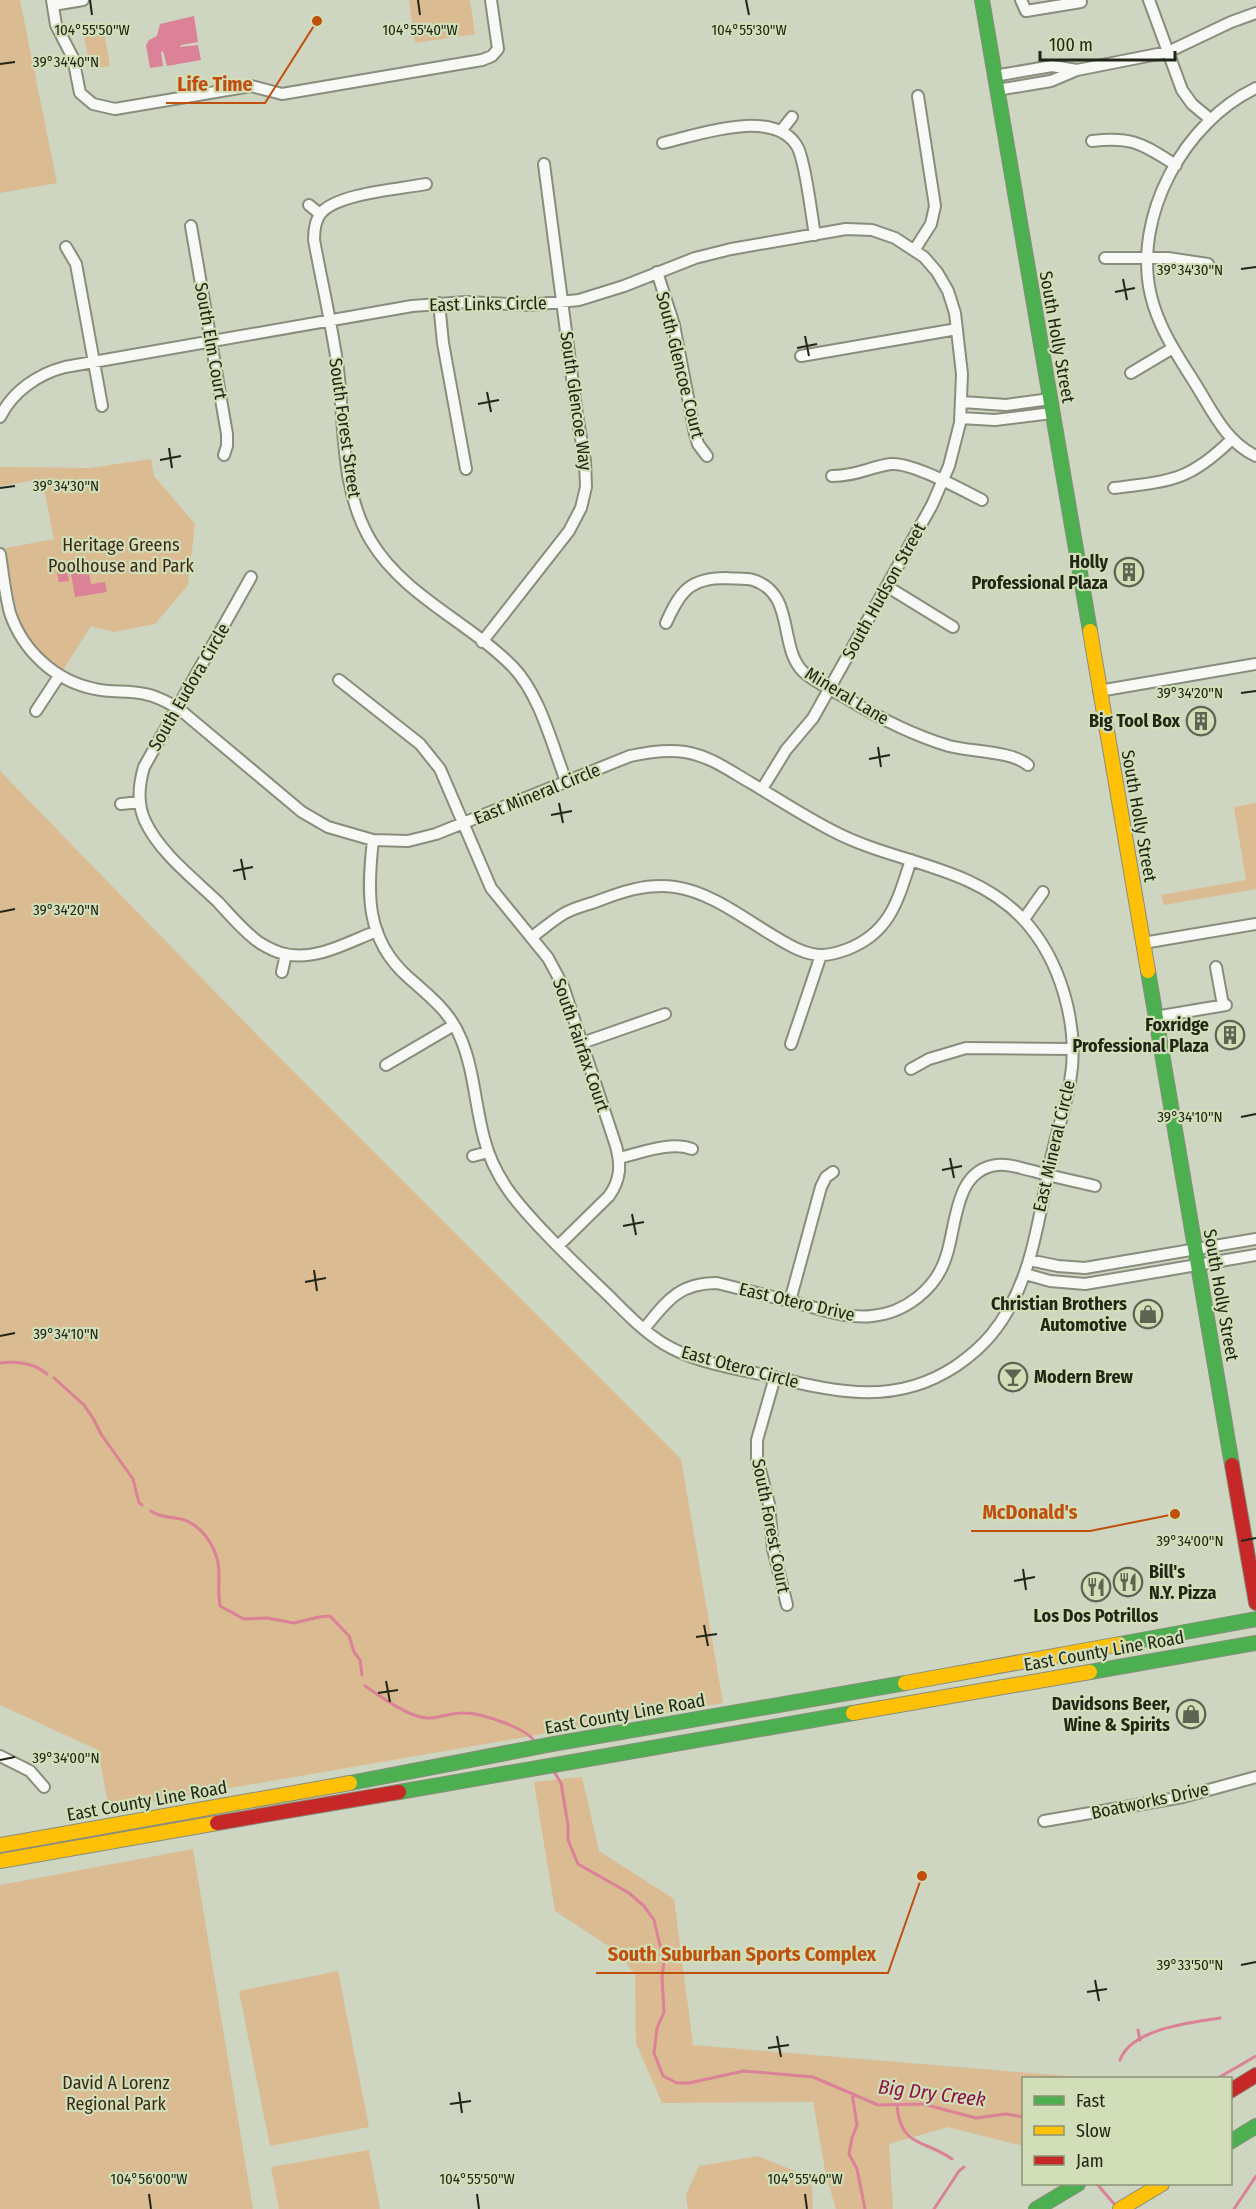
<svg xmlns="http://www.w3.org/2000/svg" width="1256" height="2209" font-family="'Fira Sans Condensed',sans-serif">
<style>
.green{fill:#dbbb91}
.water{fill:#db8198}
.lines{fill:none;stroke-linecap:round;stroke-linejoin:round}
.stream{stroke:#db8198;stroke-width:3}
.street-casing{stroke:#888d7c;stroke-width:14}
.fast-casing{stroke:#888d7c;stroke-width:16}
.slow-casing{stroke:#888d7c;stroke-width:16}
.jam-casing{stroke:#888d7c;stroke-width:16}
.street{stroke:#f8f9f6;stroke-width:10}
.fast{stroke:#4caf50;stroke-width:14}
.slow{stroke:#ffc107;stroke-width:14}
.jam{stroke:#c62828;stroke-width:14}
.ticks{fill:none;stroke:#212617;stroke-width:2}
.labels{text-anchor:middle;stroke-width:4.5;stroke-linejoin:round;paint-order:stroke}
.street-label{font-size:18px;fill:#212617;stroke:#d1deb7}
.park-label{font-size:18px;fill:#3c2918;stroke:#d1deb7}
.poi-label{font-size:18px;font-weight:bold;fill:#212617;stroke:#d1deb7;text-anchor:end}
.water-label{font-size:20px;font-style:italic;fill:#8c1045;stroke:#d1deb7}
.ticks-label{font-size:15px;text-anchor:middle;fill:#212617;stroke:#d1deb7;stroke-width:4.5;stroke-linejoin:round;paint-order:stroke}
.leader{fill:none;stroke:#c04f0e;stroke-width:2}
.callout-dot{fill:#c04f0e;stroke:#d1deb7;stroke-width:2}
.callout-label{font-size:20px;text-anchor:middle;font-weight:bold;fill:#c04f0e;stroke:#d1deb7;stroke-width:4.5;stroke-linejoin:round;paint-order:stroke}
</style>
<rect width="100%" height="100%" fill="#ced5c0"/>
<path class="green" d="M 0,0 L 20,0 L 57,183 L 0,193 Z
M 409,0 L 470,0 L 475,34 L 415,43 Z
M 103,25 L 110,66 L 90,69 L 83,29 Z
M 151,459 L 154,476 L 195,524 L 188,585 L 155,624 L 114,632 L 91,626 L 63,670 C 14,644 14,595 6,548 L 54,539 L 42,479 L 0,486 L 0,467 L 90,468 Z
M 0,771 L 261,1039 L 681,1459 L 723,1703 L 109,1809 L 98,1750 L 0,1705 Z
M 1256,803 L 1256,889 L 1164,905 L 1161,895 L 1246,880 L 1234,807 Z
M 582,1777 L 599,1851 L 674,1899 L 693,2045 L 1090,2078 L 1024,2078 L 1023,2146 L 948,2127 L 889,2144 L 893,2209 L 836,2209 L 826,2175 L 813,2102 L 662,2103 L 636,2043 L 635,1974 L 616,1951 L 555,1911 L 534,1782 Z
M 193,1849 L 253,2209 L 0,2209 L 0,1885 Z
M 338,1971 L 369,2127 L 270,2146 L 239,1991 Z
M 369,2150 L 380,2209 L 279,2209 L 271,2167 Z
M 758,2156 L 802,2174 L 812,2187 L 813,2209 L 688,2209 L 686,2195 L 699,2166 Z"/>
<path class="water" d="M 194,16 L 198,42 L 181,45 L 180,47 L 198,45 L 201,60 L 167,66 L 163,51 L 161,52 L 163,66 L 150,68 L 146,45 L 149,40 L 157,36 L 160,24 Z
M 87,561 L 91,584 L 105,582 L 107,592 L 75,597 L 70,568 L 64,570 L 68,575 L 69,581 L 59,582 L 57,572 L 63,565 Z"/>
<g class="lines">
<path class="stream" d="M 0,1363 C 16,1361 34,1363 47,1374
M 54,1378 L 84,1405 L 93,1418 L 101,1434 L 133,1479 L 139,1503 L 142,1505
M 151,1511 C 162,1519 175,1516 187,1521 C 206,1530 219,1552 219,1573 C 219,1586 218,1592 220,1606 L 244,1619 L 267,1618 L 294,1623 L 319,1617 L 330,1616 L 349,1636 L 354,1652 L 360,1660 L 362,1675
M 365,1686 C 380,1696 408,1717 427,1718 C 439,1719 451,1712 464,1713 C 481,1713 527,1728 535,1742
M 553,1770 L 561,1783 L 568,1825 L 568,1840 L 578,1864 L 629,1893 L 644,1906 L 654,1920 L 664,1962 L 662,1977 L 664,2012 L 657,2028 L 654,2053 L 663,2076 L 677,2083 L 689,2083 L 744,2071 L 813,2077 L 878,2105 L 923,2104 L 976,2118 L 1006,2114 L 1024,2117
M 1138,2030 L 1140,2040
M 1120,2060 C 1132,2028 1191,2023 1220,2018
M 1218,2078 L 1256,2056
M 852,2093 L 857,2125 L 852,2138 L 849,2154 L 857,2169 L 865,2209
M 897,2106 C 901,2148 924,2139 952,2159
M 1097,2184 L 1115,2205
M 934,2209 L 959,2171 L 964,2167
M 1234,2209 L 1256,2176"/>
<g class="street-casing">
<path id="street" d="M 52,0 L 56,25 L 73,58 L 80,93 L 93,104 L 115,109 L 251,86 L 282,94 L 482,60 L 492,56 L 498,49 L 491,0
M 1021,0 L 1026,11 L 1081,2
M 1149,0 L 1182,90 L 1192,104 L 1210,119
M 53,5 L 83,0
M 994,76 L 1052,66 L 1077,70
M 1256,88 C 1184,122 1132,217 1151,296 C 1159,329 1178,356 1196,385 C 1213,412 1226,442 1256,456
M 997,90 L 1051,81 L 1077,70 L 1168,52 L 1231,22 L 1256,13
M 781,131 L 792,117
M 1092,141 C 1133,136 1142,144 1176,165
M 663,143 C 697,135 776,106 798,148 C 806,165 811,213 815,235
M 426,184 C 401,189 338,193 321,213 C 315,220 314,230 314,240 C 322,283 332,326 338,369 C 345,427 340,489 371,541 C 404,596 469,622 513,667 C 540,695 552,745 566,781
M 309,205 L 320,214
M 191,226 L 227,434 L 227,446 L 224,455
M 66,247 L 76,264 L 102,406
M 915,249 L 931,224 L 935,206 L 918,96
M 1105,258 L 1168,258 L 1208,264
M 657,272 L 674,325 L 695,434 L 698,444 L 707,456
M 439,303 L 443,343 L 466,469
M 801,356 L 957,329
M 1131,373 L 1173,348
M 962,402 L 1006,405 L 1050,399
M 0,417 C 13,391 38,374 65,367 L 412,306 L 466,302 L 530,305 L 579,300 L 624,286 L 695,258 L 731,249 L 846,229 L 872,230 L 895,238 L 924,257 L 937,272 L 948,291 L 955,313 L 962,374 L 960,423 L 949,466 L 932,505 L 813,718 L 786,750 L 762,789
M 960,418 L 995,420 L 1052,413
M 832,476 C 857,476 869,467 891,464 C 912,462 962,490 982,500
M 1114,488 C 1171,481 1189,481 1231,440
M 0,554 C 3,574 5,594 10,613 C 23,651 55,681 95,689 C 111,693 128,690 145,694 C 157,696 167,702 178,708 L 302,812 L 328,827 L 373,840 L 408,841 L 436,834 L 630,756 C 648,752 666,749 685,752 C 710,756 730,771 751,783 C 778,799 804,816 831,830 C 894,864 970,864 1022,918 C 1061,959 1080,1027 1070,1082 C 1065,1109 1056,1135 1050,1163 C 1038,1222 1031,1287 991,1335 C 981,1347 969,1357 956,1366 C 891,1409 830,1390 760,1374 C 728,1367 692,1361 664,1344 C 643,1331 626,1313 608,1295 C 588,1276 568,1257 549,1237 C 520,1207 494,1179 484,1138 C 475,1105 474,1070 461,1039 C 450,1011 429,996 408,977 C 365,939 367,892 373,840
M 251,577 L 144,767 C 139,784 137,804 145,821 C 160,853 193,878 218,902 C 231,916 244,932 260,943 C 268,948 276,952 285,954 C 317,961 348,942 377,931
M 888,587 L 953,627
M 666,623 C 680,592 689,578 726,578 C 735,579 745,578 753,580 C 798,594 776,652 807,675 C 819,684 833,691 846,698 C 879,718 912,735 949,746 C 972,752 1012,751 1028,765
M 482,642 L 569,531 L 581,508 L 586,487 L 585,461 L 577,415 L 544,164
M 339,680 L 420,744 L 440,769 L 491,888 L 548,958 L 563,986 L 616,1146 C 621,1165 621,1179 609,1196 L 558,1246
M 1099,691 L 1256,664
M 36,711 L 59,676
M 121,804 L 140,802
M 1024,919 L 1043,892
M 532,937 C 543,929 553,920 565,913 C 574,908 585,905 595,902 C 621,892 646,883 675,887 C 710,892 742,917 772,935 C 787,944 804,955 822,955 C 831,955 840,952 848,949 C 891,932 898,899 911,860
M 1143,943 L 1256,924
M 1216,967 L 1223,1005
M 282,972 L 286,954
M 1155,1017 L 1226,1005
M 582,1043 L 665,1014
M 791,1044 L 821,955
M 386,1065 L 454,1025
M 911,1069 L 929,1059 L 966,1048 L 1072,1049
M 473,1156 L 488,1152
M 619,1158 C 641,1153 670,1141 692,1149
M 1029,1260 L 1058,1266 L 1085,1268 L 1256,1239
M 1025,1274 L 1050,1281 L 1085,1284 L 1256,1255
M 790,1301 L 821,1187 L 826,1177 L 833,1172
M 644,1329 C 666,1302 678,1283 717,1283 C 744,1290 770,1296 797,1303 C 821,1309 847,1319 872,1316 C 905,1313 936,1289 946,1257 C 957,1225 954,1170 997,1165 C 1009,1163 1022,1169 1033,1171 C 1054,1177 1074,1181 1095,1186
M 775,1377 L 757,1440 L 757,1458 L 769,1504 L 773,1549 L 787,1605
M 0,1756 L 30,1771 L 44,1787
M 1044,1821 L 1183,1797 L 1256,1777"/>
</g>
<g class="fast-casing">
<path id="fast" d="M 982,0 L 1090,631
M 1148,971 L 1232,1465
M 1120,1644 L 1256,1619
M 1090,1672 L 1256,1643
M 350,1783 L 553,1744 L 905,1683
M 399,1792 L 853,1713
M 1230,2142 L 1256,2126
M 1036,2209 L 1078,2184"/>
</g>
<g class="slow-casing">
<path id="slow" d="M 1090,631 L 1148,971
M 905,1683 L 1120,1644
M 853,1713 L 1090,1672
M 0,1845 L 350,1783
M 0,1861 L 217,1823
M 1120,2209 L 1162,2184"/>
</g>
<g class="jam-casing">
<path id="jam" d="M 1232,1465 L 1256,1603
M 217,1823 L 399,1792
M 1230,2091 L 1256,2075"/>
</g>
<use href="#street" class="street"/>
<use href="#fast" class="fast"/>
<use href="#slow" class="slow"/>
<use href="#jam" class="jam"/>
</g>
<path class="ticks" d="M 90,0 L 92,15M 418,0 L 420,15M 746,0 L 749,15M 0,64 L 15,62M 1241,269 L 1256,267M 1123,279 L 1127,300M 1115,292 L 1135,288M 805,336 L 809,356M 797,348 L 817,344M 487,392 L 491,412M 478,404 L 499,400M 169,448 L 172,468M 160,460 L 181,456M 0,488 L 15,486M 1241,693 L 1256,691M 878,747 L 881,767M 869,759 L 890,755M 559,803 L 563,823M 551,815 L 572,811M 241,859 L 245,880M 233,871 L 253,867M 0,912 L 15,909M 1241,1117 L 1256,1114M 950,1158 L 954,1178M 942,1170 L 962,1166M 632,1214 L 636,1235M 623,1226 L 644,1222M 314,1270 L 317,1291M 305,1282 L 326,1278M 0,1336 L 15,1333M 1241,1541 L 1256,1538M 1023,1569 L 1026,1590M 1014,1581 L 1035,1577M 704,1625 L 708,1646M 696,1637 L 717,1634M 386,1681 L 390,1702M 378,1693 L 398,1690M 0,1760 L 15,1757M 1241,1965 L 1256,1962M 1095,1980 L 1099,2001M 1087,1992 L 1107,1989M 777,2036 L 781,2057M 768,2048 L 789,2045M 459,2092 L 462,2113M 450,2104 L 471,2101M 149,2194 L 151,2209M 477,2194 L 479,2209M 805,2194 L 807,2209"/>
<defs>
<g id="building-ring" transform="scale(1.5)"><circle r="9.5" fill="#d1deb7" stroke="#5e6352" stroke-width="1.5"/><path d="M-4-6H4V6H1V3H-1V6H-4ZM-2.5-4.3h1.7v1.8h-1.7ZM.8-4.3h1.7v1.8H.8ZM-2.5-1h1.7V.8h-1.7ZM.8-1h1.7V.8H.8Z" fill="#5e6352"/></g>
<g id="shop-ring" transform="scale(1.5)"><circle r="9.5" fill="#d1deb7" stroke="#5e6352" stroke-width="1.5"/><path d="M-5-2.5h2.3a2.7 3.5 0 0 1 5.4 0H5L5.5 6h-11ZM-1.5-2.5h3a1.5 2.3 0 0 0-3 0Z" fill="#5e6352"/></g>
<g id="bar-ring" transform="scale(1.5)"><circle r="9.5" fill="#d1deb7" stroke="#5e6352" stroke-width="1.5"/><path d="M-6-5H6L.8 .8V4.5H3.5V6h-7V4.5H-.8V.8Z" fill="#5e6352"/></g>
<g id="restaurant-ring" transform="scale(1.5)"><circle r="9.5" fill="#d1deb7" stroke="#5e6352" stroke-width="1.5"/><path d="M-5-6h1v4h1v-4h1v4h1v-4h1v5L-1.5 .5V6h-2V.5L-5-1ZM5-6V6H3V1.5H1.5Q1.5-4 5-6Z" fill="#5e6352"/></g>
</defs>
<g fill-rule="evenodd">
<use href="#building-ring" x="1129" y="572"/>
<use href="#building-ring" x="1201" y="721"/>
<use href="#building-ring" x="1230" y="1035"/>
<use href="#shop-ring" x="1148" y="1314"/>
<use href="#bar-ring" x="1013" y="1377"/>
<use href="#restaurant-ring" x="1128" y="1582"/>
<use href="#restaurant-ring" x="1096" y="1587"/>
<use href="#shop-ring" x="1191" y="1714"/>
</g>
<g class="labels">
<g class="street-label">
<text transform="translate(488 304) rotate(-1)" y="6">East Links Circle</text>
<text transform="translate(1057 337) rotate(80)" y="6">South Holly Street</text>
<text transform="translate(211 341) rotate(80)" y="6">South Elm Court</text>
<text transform="translate(680 365) rotate(76)" y="6">South Glencoe Court</text>
<text transform="translate(576 401) rotate(82)" y="6">South Glencoe Way</text>
<text transform="translate(345 428) rotate(82)" y="6">South Forest Street</text>
<text transform="translate(884 591) rotate(-61)" y="6">South Hudson Street</text>
<text transform="translate(189 687) rotate(-60)" y="6">South Eudora Circle</text>
<text transform="translate(847 696) rotate(31)" y="6">Mineral Lane</text>
<text transform="translate(537 794) rotate(-22)" y="6">East Mineral Circle</text>
<text transform="translate(1139 816) rotate(80)" y="6">South Holly Street</text>
<text transform="translate(581 1045) rotate(71)" y="6">South Fairfax Court</text>
<text transform="translate(1054 1146) rotate(-77)" y="6">East Mineral Circle</text>
<text transform="translate(1221 1295) rotate(80)" y="6">South Holly Street</text>
<text transform="translate(797 1302) rotate(13)" y="6">East Otero Drive</text>
<text transform="translate(740 1367) rotate(15)" y="6">East Otero Circle</text>
<text transform="translate(771 1526) rotate(79)" y="6">South Forest Court</text>
<text transform="translate(1104 1651) rotate(-10)" y="6">East County Line Road</text>
<text transform="translate(625 1714) rotate(-10)" y="6">East County Line Road</text>
<text transform="translate(147 1801) rotate(-10)" y="6">East County Line Road</text>
<text transform="translate(1150 1801) rotate(-12)" y="6">Boatworks Drive</text>
</g>
<g class="park-label">
<text x="121" y="551">Heritage Greens<tspan x="121" dy="21">Poolhouse and Park</tspan></text>
<text x="116" y="2089">David A Lorenz<tspan x="116" dy="21">Regional Park</tspan></text>
</g>
<g class="poi-label">
<text x="1108" y="568">Holly<tspan x="1108" dy="21">Professional Plaza</tspan></text>
<text x="1180" y="727">Big Tool Box</text>
<text x="1209" y="1031">Foxridge<tspan x="1209" dy="21">Professional Plaza</tspan></text>
<text x="1127" y="1310">Christian Brothers<tspan x="1127" dy="21">Automotive</tspan></text>
<text x="1034" y="1383" text-anchor="start">Modern Brew</text>
<text x="1149" y="1578" text-anchor="start">Bill's<tspan x="1149" dy="21">N.Y. Pizza</tspan></text>
<text x="1096" y="1622" text-anchor="middle">Los Dos Potrillos</text>
<text x="1170" y="1710">Davidsons Beer,<tspan x="1170" dy="21">Wine &amp; Spirits</tspan></text>
</g>
<g class="water-label">
<text transform="translate(932 2093) rotate(7)" y="7">Big Dry Creek</text>
</g>
</g>
<g class="ticks-label">
<text x="92" y="35">104°55'50"W</text>
<text x="420" y="35">104°55'40"W</text>
<text x="749" y="35">104°55'30"W</text>
<text x="66" y="67">39°34'40"N</text>
<text x="1190" y="275">39°34'30"N</text>
<text x="66" y="491">39°34'30"N</text>
<text x="1190" y="698">39°34'20"N</text>
<text x="66" y="915">39°34'20"N</text>
<text x="1190" y="1122">39°34'10"N</text>
<text x="66" y="1339">39°34'10"N</text>
<text x="1190" y="1546">39°34'00"N</text>
<text x="66" y="1763">39°34'00"N</text>
<text x="1190" y="1970">39°33'50"N</text>
<text x="149" y="2184">104°56'00"W</text>
<text x="477" y="2184">104°55'50"W</text>
<text x="805" y="2184">104°55'40"W</text>
</g>
<path class="leader" d="M317 21L265 103H166M1175 1514L1090 1531H971M922 1876L888 1973H596"/>
<g class="callout-dot">
<circle cx="317" cy="21" r="6"/>
<circle cx="1175" cy="1514" r="6"/>
<circle cx="922" cy="1876" r="6"/>
</g>
<g class="callout-label">
<text x="215" y="91">Life Time</text>
<text x="1030" y="1519">McDonald's</text>
<text x="742" y="1961">South Suburban Sports Complex</text>
</g>
<rect x="1022" y="2077" width="210" height="108" fill="#d1deb7" stroke="#8b9477" stroke-width="1.5"/>
<rect x="1034" y="2096" width="30" height="9" fill="#4caf50" stroke="#8b9477" stroke-width="1.5"/>
<text x="1076" y="2107" font-size="18" fill="#212617">Fast</text>
<rect x="1034" y="2126" width="30" height="9" fill="#ffc107" stroke="#8b9477" stroke-width="1.5"/>
<text x="1076" y="2137" font-size="18" fill="#212617">Slow</text>
<rect x="1034" y="2156" width="30" height="9" fill="#c62828" stroke="#8b9477" stroke-width="1.5"/>
<text x="1076" y="2167" font-size="18" fill="#212617">Jam</text>
<path d="M1040 51v9h135v-9" fill="none" stroke="#212617" stroke-width="3"/>
<text x="1049" y="51" font-size="18" fill="#212617" stroke="#d1deb7" stroke-width="4.5" paint-order="stroke">100 m</text>
</svg>
